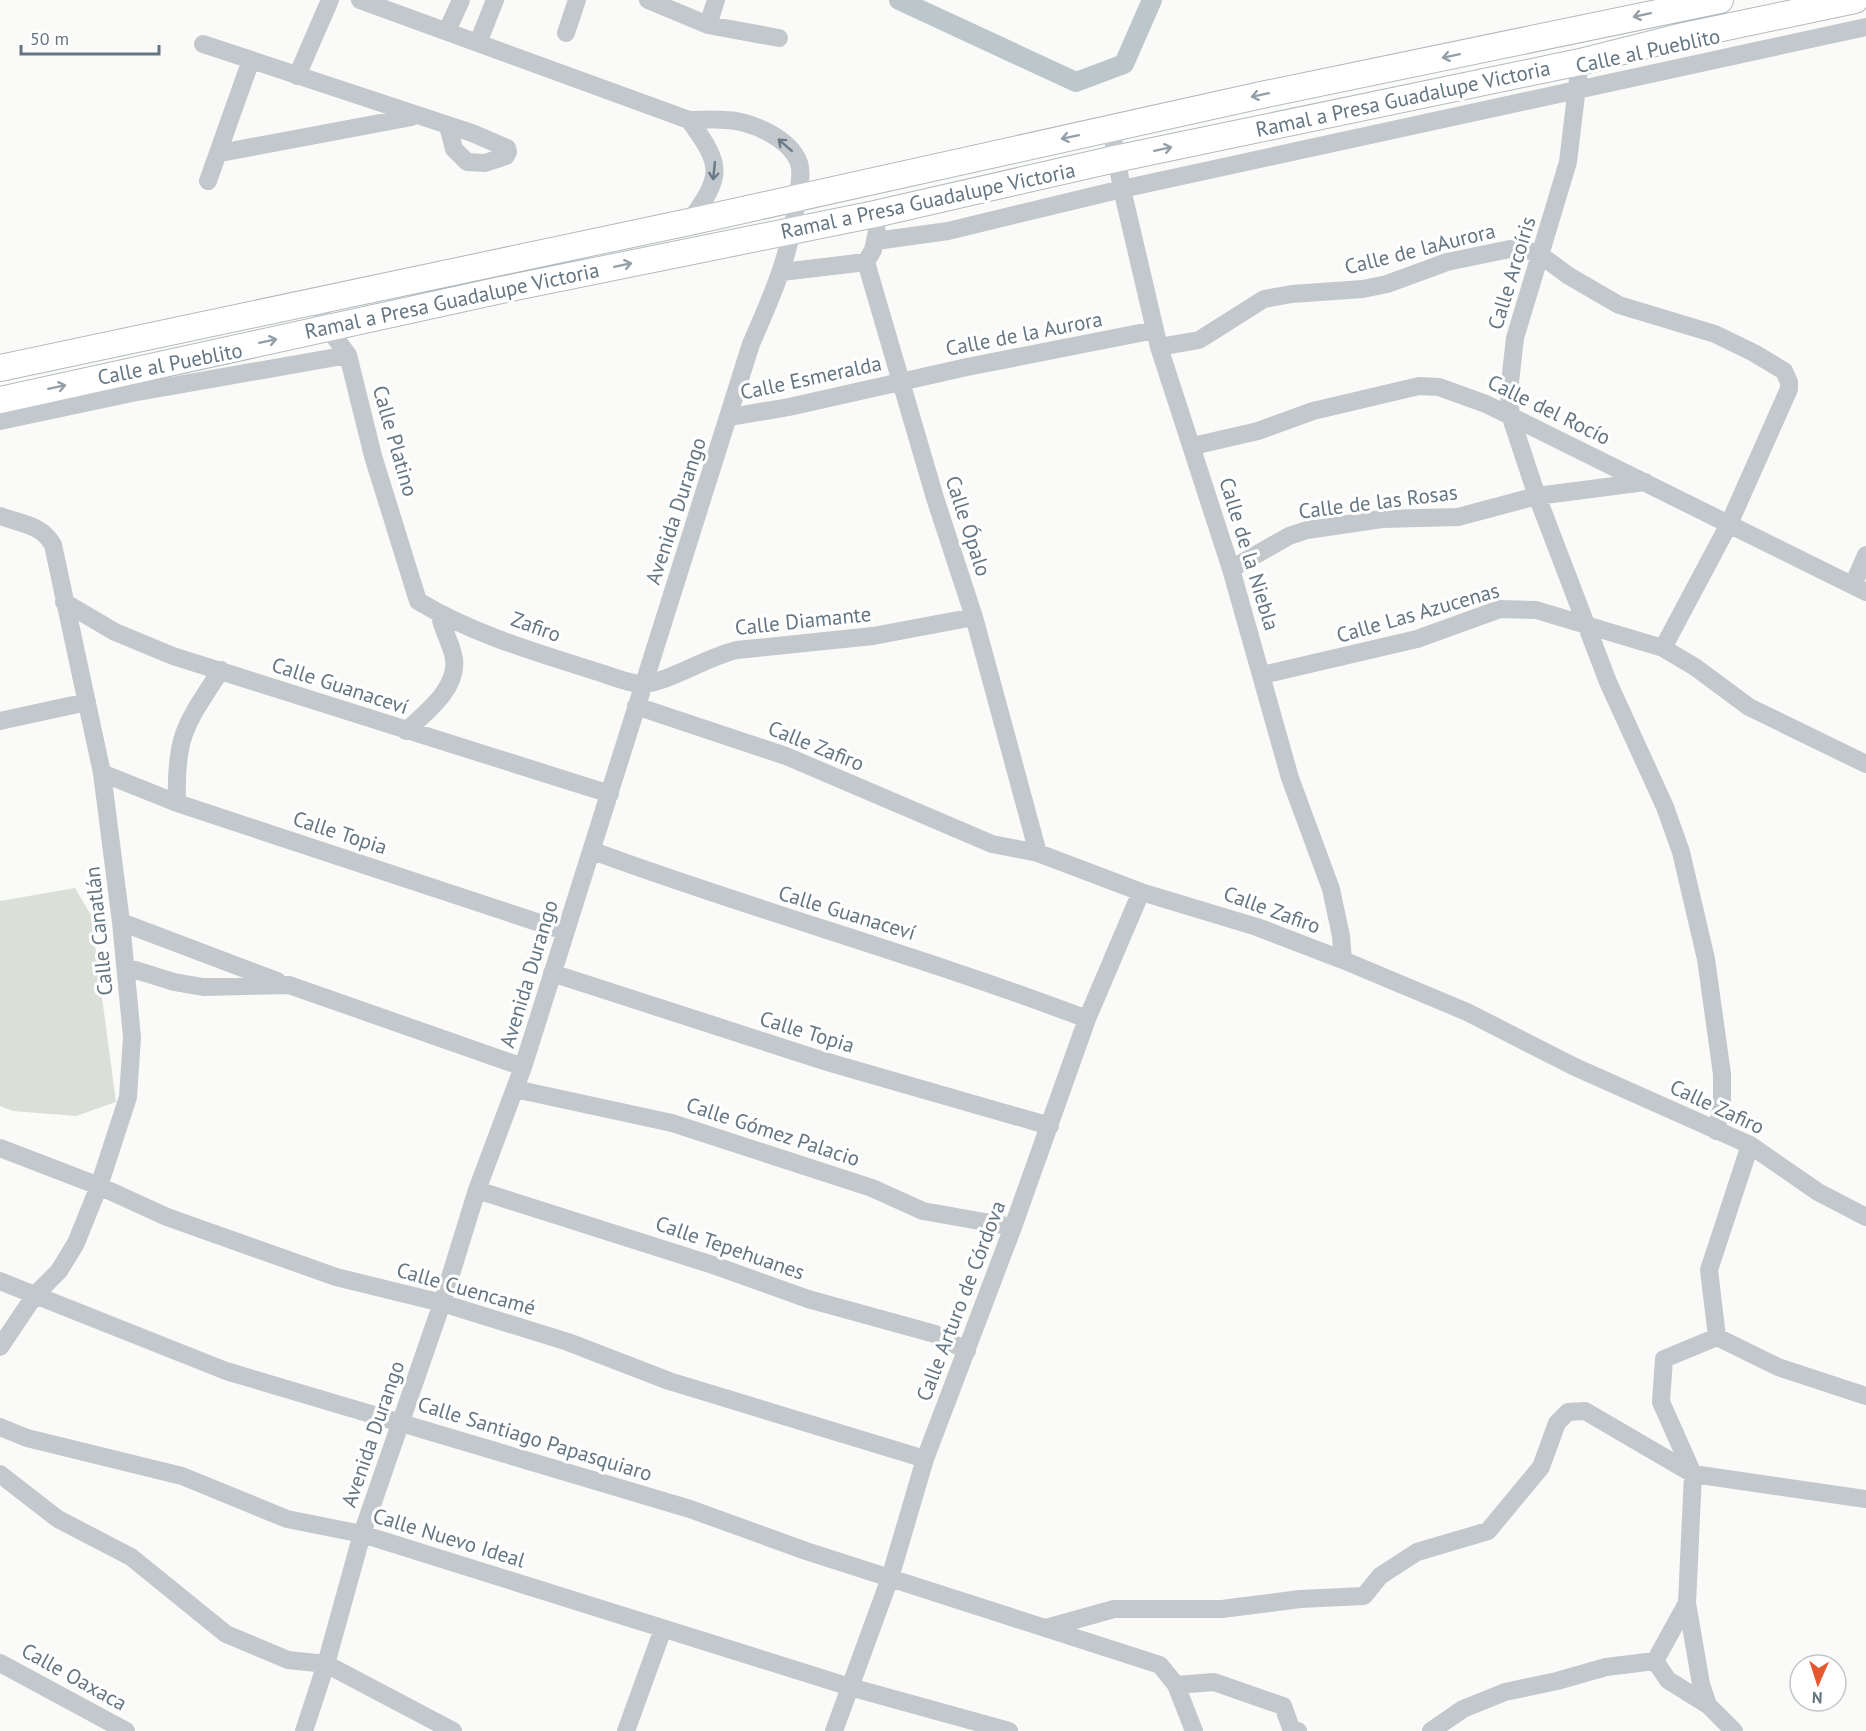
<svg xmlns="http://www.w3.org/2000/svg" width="1866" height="1731" font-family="'PT Sans',sans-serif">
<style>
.green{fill:#dadfd7}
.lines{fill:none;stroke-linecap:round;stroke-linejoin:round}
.canal{stroke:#bbc7cb;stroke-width:20}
.secondary-casing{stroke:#b3babf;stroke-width:28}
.minor{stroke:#c3c8cc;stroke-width:18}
.secondary{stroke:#fff;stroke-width:26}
.oneway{stroke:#939fa8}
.oneway2{stroke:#6a7a87}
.labels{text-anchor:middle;stroke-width:6;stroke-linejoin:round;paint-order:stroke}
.street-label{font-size:21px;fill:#657683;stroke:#fff}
</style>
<rect width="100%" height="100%" fill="#fafaf8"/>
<path class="green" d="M 75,888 L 91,915 L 116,1102 L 76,1116 L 13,1111 L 0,1106 L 0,901 Z"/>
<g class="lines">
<path class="canal" d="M 899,0 L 1076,82 L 1124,64 L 1152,0"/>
<g class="secondary-casing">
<path id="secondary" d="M 0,368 L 689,222 L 1266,94 L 1720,0
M 0,400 L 501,290 L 875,214 L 1115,159 L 1580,62 L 1679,37 L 1855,0"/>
</g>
<path class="minor" d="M 648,0 L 708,25 L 779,38
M 708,25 L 716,0
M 447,31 L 461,0
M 566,33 L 577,0
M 478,43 L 495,0
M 203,44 L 472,133 L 507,148 L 508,152 L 506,156 L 485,163 L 467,162 L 454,149 L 448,126
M 1580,62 L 1568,162 L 1515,338 L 1509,391 L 1511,418 L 1537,496 L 1608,682 L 1665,807 L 1681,852 L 1706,959 L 1722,1074 L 1722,1106 L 1716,1131
M 297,76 L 330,0
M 1111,128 L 1122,189 L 1159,347 L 1231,569 L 1290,778 L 1331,889 L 1341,936 L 1343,960
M 220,153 L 412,117
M 208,181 L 251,60
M 689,222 C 722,176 724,167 689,120
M 877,231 L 873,250 L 866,262 L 935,498 L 974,617 L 1038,853
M 876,241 L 948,231 L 1122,189 L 1866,27
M 782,272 L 866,262
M 316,300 L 328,328 L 348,355 L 373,456 L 418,601 C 472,634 538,653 598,672 C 611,676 629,684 642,684 C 668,683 708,656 737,650 L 873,636 L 974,617
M 1159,347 L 1199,340 L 1264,299 L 1292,294 L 1363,289 L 1387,284 L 1447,262 L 1510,249 L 1526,250 L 1539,254 L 1569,276 L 1619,305 L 1715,334 L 1754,353 L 1784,371 L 1789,382 L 1789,389 L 1729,524 L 1663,648
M 730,417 L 789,407 L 967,367 L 1155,330
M 0,421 L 132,393 L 348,355
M 1193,446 L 1258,431 L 1313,411 L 1419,386 L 1439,387 L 1486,404 L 1866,592
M 0,516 C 21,524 41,524 53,545 L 102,773 L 121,922 L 132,1037 L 128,1097 L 99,1186 L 76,1243 L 59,1271 L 35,1295 L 0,1347
M 1231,569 L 1289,536 L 1307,530 L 1382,519 L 1458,517 L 1537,496 L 1645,482
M 1853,585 L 1866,555
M 64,602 L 115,632 L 173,656 L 610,794
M 1262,675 L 1417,639 L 1500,609 L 1536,610 L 1663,648 L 1695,667 L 1749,707 L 1866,764
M 636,706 L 786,756 L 992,844 L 1038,853 L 1141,892 L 1257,927 L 1343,960 L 1467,1012 L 1575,1067 L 1750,1145 L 1818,1192 L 1866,1217
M 0,721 L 87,702
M 406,731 C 425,713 458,689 454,659 C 452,644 442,630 440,615
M 102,773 L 177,803 L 564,931
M 177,803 C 175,736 185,725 221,670
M 593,851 C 756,911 924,957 1087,1019
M 121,922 L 277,981
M 126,967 L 174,982 L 203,987 L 289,985 L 523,1067
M 552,973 L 824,1061 L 1050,1126
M 515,1089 L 672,1123 L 872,1188 L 923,1211 L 1013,1227
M 0,1148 L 99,1186 L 167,1217 L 336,1277 L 442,1303 L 568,1342 L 669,1381 L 925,1459
M 477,1190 L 713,1265 L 808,1299 L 935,1334 L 967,1351
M 0,1281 L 226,1371 L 690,1509 L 806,1551 L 1160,1665 L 1176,1685 L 1194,1731
M 1717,1337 L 1778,1367 L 1866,1396
M 0,1427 L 27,1438 L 182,1476 L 287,1519 L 362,1534 L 850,1687 L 1009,1731
M 0,1474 L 58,1519 L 131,1557 L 226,1634 L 288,1660 L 326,1664 L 453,1731
M 1046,1628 L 1114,1609 L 1222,1609 L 1300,1599 L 1364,1596 L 1380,1576 L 1417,1552 L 1488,1531 L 1541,1467 L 1557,1423 L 1568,1412 L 1585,1411 L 1693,1474 L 1866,1499
M 1655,1661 L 1668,1680 L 1708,1705 L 1734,1731
M 0,1663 L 126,1731
M 1176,1685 L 1214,1682 L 1283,1706 L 1291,1728 L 1298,1731
M 1708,1705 L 1701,1684 L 1687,1603 L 1693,1474 L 1661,1402 L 1664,1359 L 1717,1337 L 1709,1270 L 1750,1145
M 304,1731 L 326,1664 L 362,1534 L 442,1303 L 477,1190 L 523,1067 L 751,344 C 771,298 791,254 796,204 C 798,191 803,176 799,163 C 790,138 751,121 726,120 C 714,119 701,120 689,120 L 360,0
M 626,1731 L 663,1629
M 834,1731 L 890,1578 L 925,1459 L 1013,1227 L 1087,1019 L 1141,892
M 1431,1731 L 1463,1709 L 1505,1692 L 1557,1681 L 1606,1667 L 1655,1661 L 1687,1603"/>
<use href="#secondary" class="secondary"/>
</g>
<defs><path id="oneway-shaft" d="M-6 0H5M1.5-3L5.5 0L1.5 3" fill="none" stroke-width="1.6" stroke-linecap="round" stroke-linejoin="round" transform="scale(1.5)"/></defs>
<g class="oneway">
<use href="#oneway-shaft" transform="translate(1642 15) rotate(168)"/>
<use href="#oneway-shaft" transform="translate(1451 56) rotate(168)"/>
<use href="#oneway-shaft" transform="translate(1260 95) rotate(168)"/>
<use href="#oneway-shaft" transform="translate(1070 137) rotate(168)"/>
<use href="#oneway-shaft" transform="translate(1163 149) rotate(-12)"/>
<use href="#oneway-shaft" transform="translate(623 265) rotate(-12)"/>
<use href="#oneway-shaft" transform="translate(268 341) rotate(-12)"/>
<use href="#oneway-shaft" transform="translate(57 387) rotate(-12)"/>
</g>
<g class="oneway2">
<use href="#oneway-shaft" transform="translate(785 145) rotate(-139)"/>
<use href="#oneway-shaft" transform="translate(714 171) rotate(96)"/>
</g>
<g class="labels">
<g class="street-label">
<text transform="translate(1648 51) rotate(-12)" y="7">Calle al Pueblito</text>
<text transform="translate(1403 99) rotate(-12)" y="7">Ramal a Presa Guadalupe Victoria</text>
<text transform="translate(928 201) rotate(-12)" y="7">Ramal a Presa Guadalupe Victoria</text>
<text transform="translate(1420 249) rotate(-14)" y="7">Calle de laAurora</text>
<text transform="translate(1512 273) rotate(-73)" y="7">Calle Arcoíris</text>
<text transform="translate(452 301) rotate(-12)" y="7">Ramal a Presa Guadalupe Victoria</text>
<text transform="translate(1024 334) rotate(-11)" y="7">Calle de la Aurora</text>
<text transform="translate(170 364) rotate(-11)" y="7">Calle al Pueblito</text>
<text transform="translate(811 378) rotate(-12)" y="7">Calle Esmeralda</text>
<text transform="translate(1549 410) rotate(26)" y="7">Calle del Rocío</text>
<text transform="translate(395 441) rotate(74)" y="7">Calle Platino</text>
<text transform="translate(1378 502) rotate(-7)" y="7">Calle de las Rosas</text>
<text transform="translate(676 511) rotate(-72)" y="7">Avenida Durango</text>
<text transform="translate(968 526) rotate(72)" y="7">Calle Ópalo</text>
<text transform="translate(1249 554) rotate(73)" y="7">Calle de la Niebla</text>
<text transform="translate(1418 613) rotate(-16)" y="7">Calle Las Azucenas</text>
<text transform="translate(803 621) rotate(-6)" y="7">Calle Diamante</text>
<text transform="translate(536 627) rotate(20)" y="7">Zafiro</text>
<text transform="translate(340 686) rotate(18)" y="7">Calle Guanaceví</text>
<text transform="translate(816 746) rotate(22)" y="7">Calle Zafiro</text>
<text transform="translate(340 833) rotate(18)" y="7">Calle Topia</text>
<text transform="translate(1272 910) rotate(20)" y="7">Calle Zafiro</text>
<text transform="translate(847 913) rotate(17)" y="7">Calle Guanaceví</text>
<text transform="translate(99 931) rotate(-96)" y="7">Calle Canatlán</text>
<text transform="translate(529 974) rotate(-73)" y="7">Avenida Durango</text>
<text transform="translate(807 1032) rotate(17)" y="7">Calle Topia</text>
<text transform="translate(1717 1107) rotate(25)" y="7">Calle Zafiro</text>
<text transform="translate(773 1132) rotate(18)" y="7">Calle Gómez Palacio</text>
<text transform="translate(730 1248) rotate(19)" y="7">Calle Tepehuanes</text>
<text transform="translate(466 1289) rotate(16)" y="7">Calle Cuencamé</text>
<text transform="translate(961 1301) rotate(-69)" y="7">Calle Arturo de Córdova</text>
<text transform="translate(373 1434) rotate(-71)" y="7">Avenida Durango</text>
<text transform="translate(535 1439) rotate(17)" y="7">Calle Santiago Papasquiaro</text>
<text transform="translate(449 1538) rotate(17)" y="7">Calle Nuevo Ideal</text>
<text transform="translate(74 1677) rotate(29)" y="7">Calle Oaxaca</text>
</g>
</g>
<g transform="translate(1818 1683) rotate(183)"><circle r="28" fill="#ffffff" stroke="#c1c8cd" stroke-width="1.5"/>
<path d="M0-4.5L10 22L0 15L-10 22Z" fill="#e3582f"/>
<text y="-9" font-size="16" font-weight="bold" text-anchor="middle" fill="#657683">N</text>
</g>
<path d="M21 45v9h138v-9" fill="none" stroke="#657683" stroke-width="3"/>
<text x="30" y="45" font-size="18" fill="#657683" stroke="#ffffff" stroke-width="4.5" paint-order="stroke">50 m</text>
</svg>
